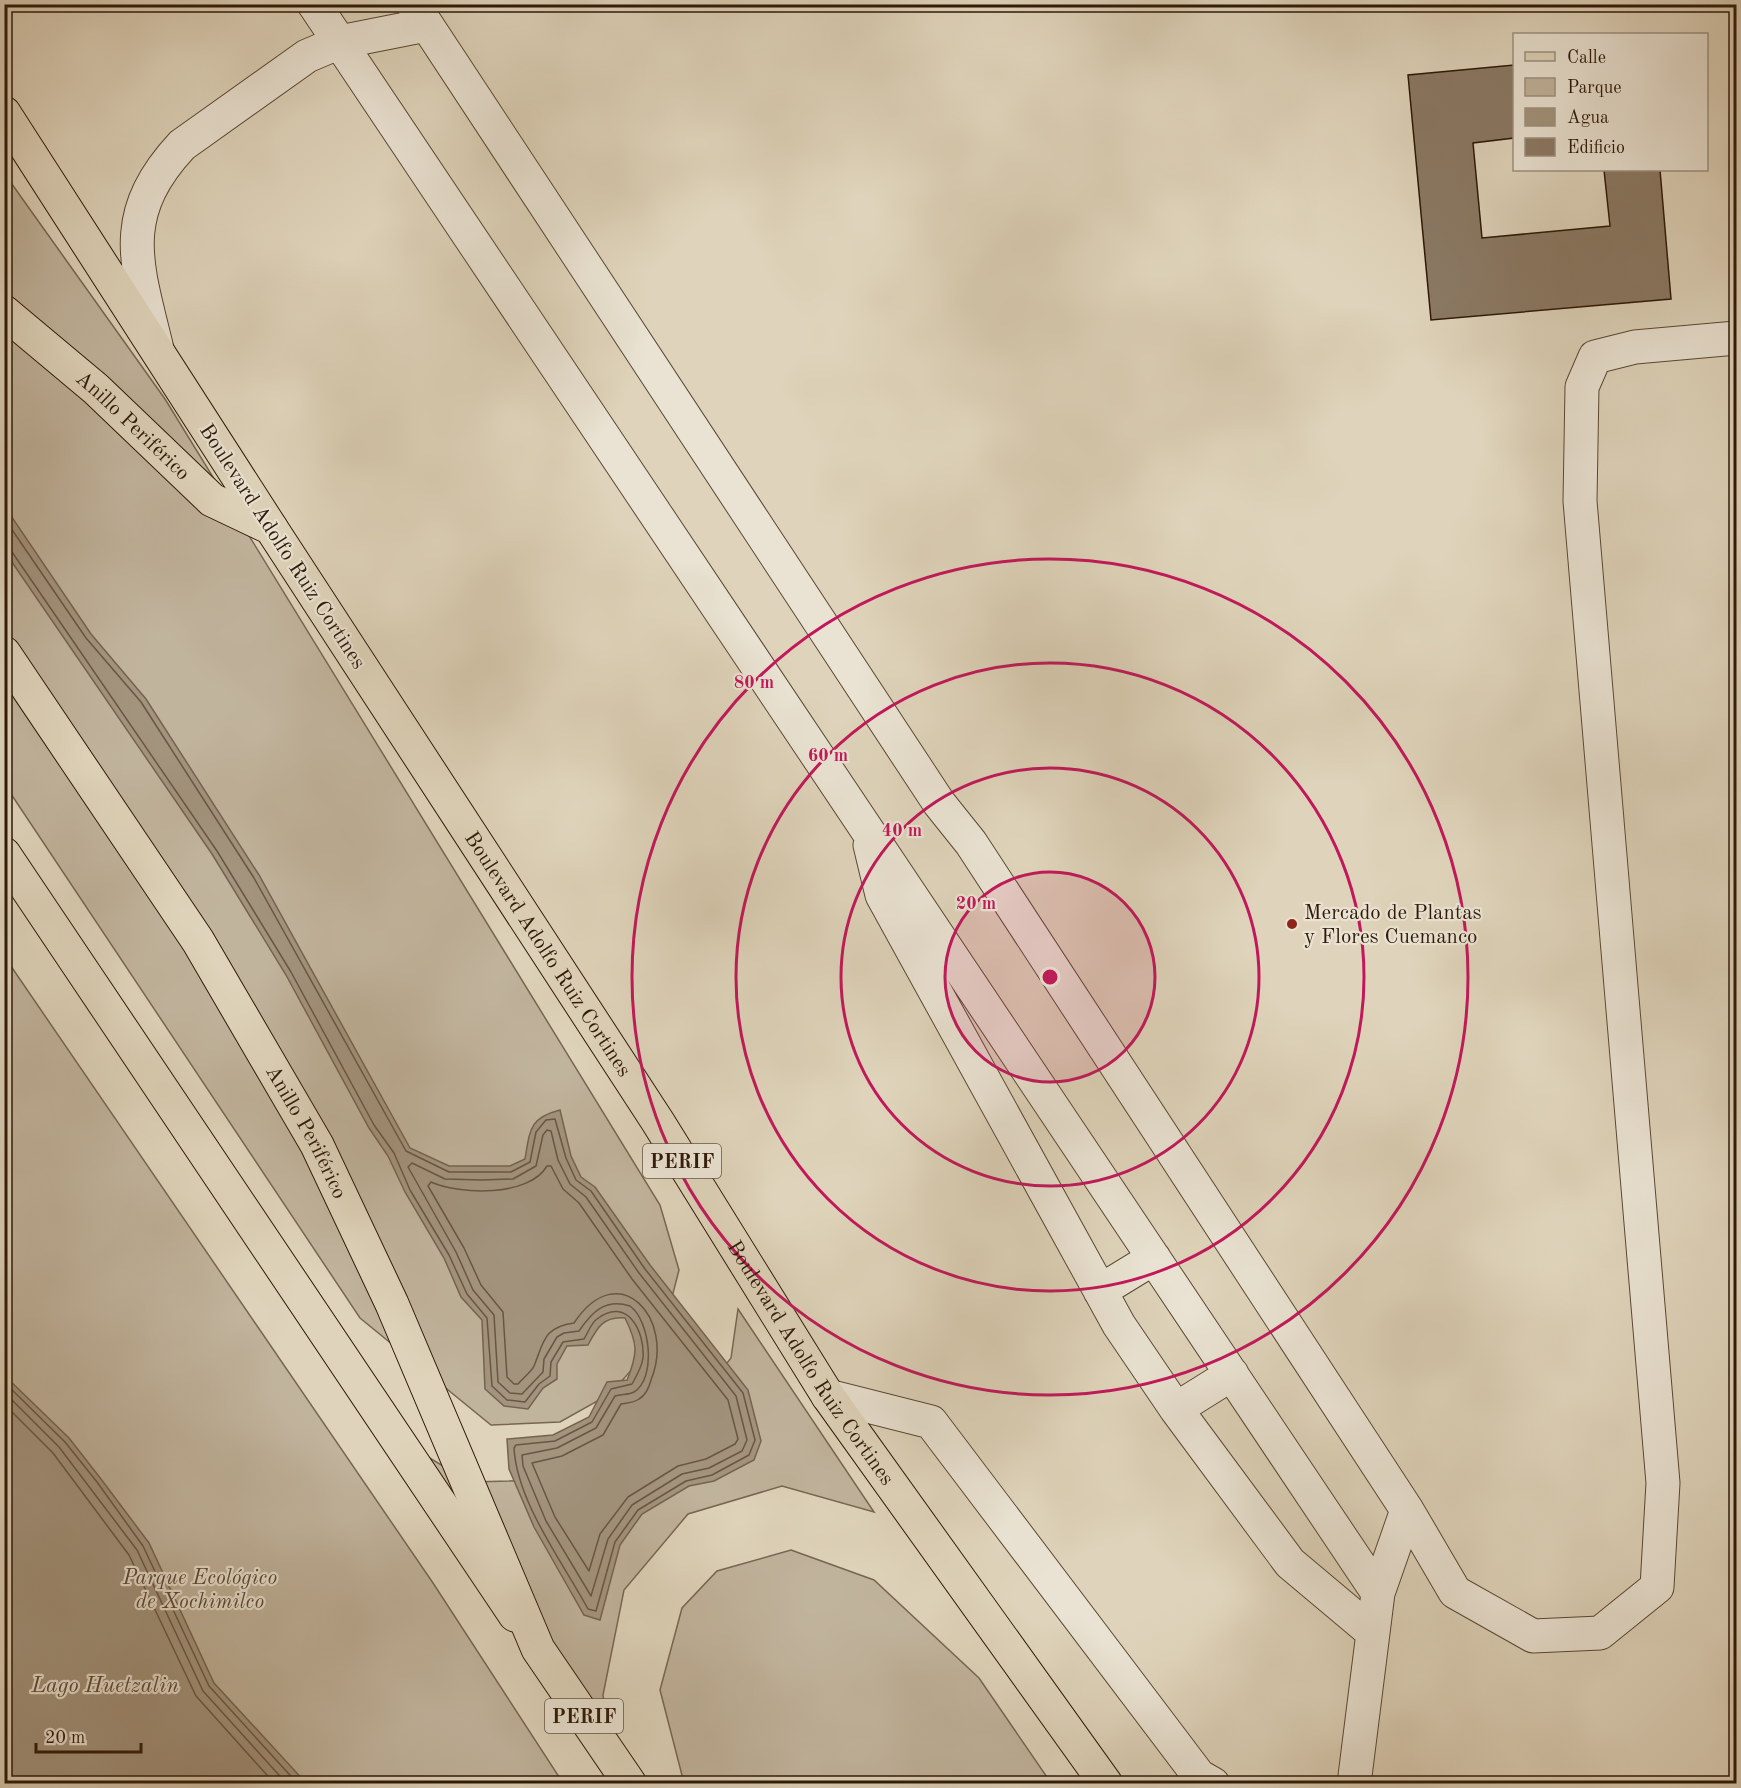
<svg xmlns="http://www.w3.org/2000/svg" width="1741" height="1788" font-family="'Old Standard TT',serif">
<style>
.green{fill:#c1b49d;stroke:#786652;stroke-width:1.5}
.water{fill:#a3947e;stroke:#75634f;stroke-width:1.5}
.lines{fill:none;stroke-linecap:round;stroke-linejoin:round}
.shore{stroke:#695643;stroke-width:1.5}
.building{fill:#8b7a65;stroke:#2f1908;stroke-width:1.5}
.minor-casing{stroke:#5b4835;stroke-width:35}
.major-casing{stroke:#2f1908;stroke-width:35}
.highway-casing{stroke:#2f1908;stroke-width:35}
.minor{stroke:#eae3d3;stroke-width:33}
.major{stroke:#dfd4bb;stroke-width:33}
.highway{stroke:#dfd4bb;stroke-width:33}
.ring{fill:none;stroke:#c2185b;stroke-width:3}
.poi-dot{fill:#8f2418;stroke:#eae3d3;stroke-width:2}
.labels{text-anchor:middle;stroke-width:4.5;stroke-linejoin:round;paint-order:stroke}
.shield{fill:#eae3d3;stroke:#675645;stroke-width:1.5}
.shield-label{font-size:20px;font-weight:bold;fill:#2f1908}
.street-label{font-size:21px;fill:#2f1908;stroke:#eae3d3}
.poi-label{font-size:21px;fill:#2f1908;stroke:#eae3d3;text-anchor:start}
.park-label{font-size:21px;font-style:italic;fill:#5b4835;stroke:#eae3d3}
.water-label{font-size:22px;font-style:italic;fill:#5d4a37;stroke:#eae3d3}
.centre{fill:#c2185b;stroke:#eae3d3;stroke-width:3}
.ring-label{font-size:18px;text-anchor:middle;font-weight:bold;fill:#c2185b;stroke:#eae3d3;stroke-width:4.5;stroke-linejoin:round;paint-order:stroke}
</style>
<rect width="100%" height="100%" fill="#dfd4bb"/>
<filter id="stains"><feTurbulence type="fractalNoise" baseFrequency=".00333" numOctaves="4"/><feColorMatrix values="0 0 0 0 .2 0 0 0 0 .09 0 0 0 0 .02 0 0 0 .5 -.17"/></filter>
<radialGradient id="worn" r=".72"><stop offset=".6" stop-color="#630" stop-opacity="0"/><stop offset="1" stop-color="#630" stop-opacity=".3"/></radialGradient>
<path class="green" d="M 4,173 L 165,399 L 660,1205 L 679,1270 L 662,1336 L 610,1394 L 560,1422 L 491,1425 L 360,1318 L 5,785 Z
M 4,956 L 433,1583 L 563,1783 L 5,1783 Z
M 738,1309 L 874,1512 L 782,1486 L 688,1514 L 624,1590 L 603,1695 L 611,1752 L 401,1441 L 470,1482 L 587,1479 L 674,1430 L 731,1358 Z
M 791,1550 L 874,1580 L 979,1678 L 1051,1783 L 684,1783 L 660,1690 L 682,1608 L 717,1571 Z"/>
<path class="water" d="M 5,507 L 91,634 L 146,699 L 259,875 L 410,1148 L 449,1166 L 510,1166 L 525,1159 C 530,1130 529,1118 560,1110 L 571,1156 L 581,1177 L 595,1187 L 650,1265 L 748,1390 L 761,1441 L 754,1460 L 714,1481 L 689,1486 L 642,1514 L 620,1545 L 600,1620 L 584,1615 L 534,1527 L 509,1469 L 507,1439 L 553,1435 L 589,1417 L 607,1382 L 627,1380 C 638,1353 638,1344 625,1318 C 603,1316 597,1328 588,1345 L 567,1346 L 557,1364 L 557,1379 L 543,1388 L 528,1409 L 504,1406 L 485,1389 L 482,1320 L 461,1297 L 444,1258 L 405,1192 L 388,1156 L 369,1128 L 286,975 L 212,854 L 5,552 Z
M 4,1375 L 69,1438 L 101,1479 L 149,1543 L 214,1683 L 306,1783 L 5,1783 Z"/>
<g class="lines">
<path class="shore" d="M 4,518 L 86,638 L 141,702 L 254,878 L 406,1151 L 449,1172 L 511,1172 L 530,1162 L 536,1132 L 546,1120 L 555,1119 L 566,1158 L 576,1180 L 591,1191 L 645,1269 L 743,1393 L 755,1440 L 749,1455 L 712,1475 L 686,1481 L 638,1510 L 615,1542 L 596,1611 L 588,1609 C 562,1561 517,1502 514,1448 L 516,1445 L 555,1441 L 592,1422 L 611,1389 L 632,1384 C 636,1377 642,1366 643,1358 C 645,1331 627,1296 597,1319 C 591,1323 588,1333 584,1339 L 563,1342 L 551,1362 L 550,1376 L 539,1384 L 525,1402 L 507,1400 L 492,1386 L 487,1318 L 467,1294 L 449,1255 L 410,1190 L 394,1153 L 374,1125 L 291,972 L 217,851 L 12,552 L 4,549
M 547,1130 L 551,1131 L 558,1160 L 570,1184 L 586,1197 L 639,1273 L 736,1396 L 747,1440 L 742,1451 L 709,1468 L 682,1474 L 632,1505 L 608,1539 L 591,1596 L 546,1521 L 523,1466 L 522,1455 L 557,1448 L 596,1428 L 615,1396 C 621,1394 629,1395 634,1392 C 657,1378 650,1320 630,1306 C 605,1298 592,1312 579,1331 L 564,1333 L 557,1337 L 544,1359 L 543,1372 L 522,1394 L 510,1393 L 498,1382 L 494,1315 L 473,1290 L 456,1252 L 408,1167 L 412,1163 L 445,1179 L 482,1180 L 513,1179 L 536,1166 L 543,1135 Z
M 547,1166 L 551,1166 L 563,1189 L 579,1203 L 632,1279 L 728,1400 L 738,1439 L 735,1444 L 706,1459 L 678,1466 L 628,1497 L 600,1534 L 589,1571 L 555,1517 L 532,1463 L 562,1456 L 603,1435 L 621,1404 C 627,1403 633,1403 639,1399 C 646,1395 649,1388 651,1380 C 676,1319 619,1255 574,1323 C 544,1327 544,1341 534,1366 C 532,1371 522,1379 518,1384 L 514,1384 L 507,1377 L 503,1312 L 481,1285 L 464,1248 L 428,1186 L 431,1182 C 460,1195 529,1197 547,1166 Z
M 4,1382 L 65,1442 L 97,1482 L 143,1546 L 209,1686 L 298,1784
M 4,1392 L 59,1447 L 137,1550 L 203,1691 L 287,1784
M 4,1404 L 53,1453 L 129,1555 L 196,1696 L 275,1784"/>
</g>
<path class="building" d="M 1514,65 L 1514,138 L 1473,143 L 1482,238 L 1610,226 L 1604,170 L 1660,170 L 1671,299 L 1431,320 L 1408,75 Z"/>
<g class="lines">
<g class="minor-casing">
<path id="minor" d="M 314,4 L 1378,1593
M 413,4 L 939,803 L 971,843 L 1407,1510 L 1455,1592 L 1533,1636 L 1600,1633 L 1657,1587 L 1663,1483 L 1580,501 L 1582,387 L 1595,357 L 1635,347 L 1736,338
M 157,349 C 137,265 116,216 182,145 L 307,56 L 340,42 L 426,25
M 870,845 L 882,895 L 1119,1325 L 1176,1409 L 1290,1563 L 1371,1631
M 1100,1291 L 1154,1258
M 828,1396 L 931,1422 L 1199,1776 L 1213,1784
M 1176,1409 L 1232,1374
M 1354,1784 L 1378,1593 L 1407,1510"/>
</g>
<g class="major-casing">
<path id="major" d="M 4,113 L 271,528
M 4,854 L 515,1615"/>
</g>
<g class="highway-casing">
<g id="highway">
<path id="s1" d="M 4,312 L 96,389 L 212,500 L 271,528 L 658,1122 L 828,1396 L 1106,1784"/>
<path id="s2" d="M 4,653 L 198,941 L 317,1145 L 392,1304 L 538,1649 L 630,1784"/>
</g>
</g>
<use href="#minor" class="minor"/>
<use href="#major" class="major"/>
<use href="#highway" class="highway"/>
</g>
<circle cx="1050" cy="977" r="105" fill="#c2185b" fill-opacity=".12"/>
<g class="ring">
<circle cx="1050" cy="977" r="105"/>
<circle cx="1050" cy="977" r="209"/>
<circle cx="1050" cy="977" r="314"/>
<circle cx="1050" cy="977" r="418"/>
</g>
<circle class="poi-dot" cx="1292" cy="924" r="6"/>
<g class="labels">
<g class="shield">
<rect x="643" y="1144" width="78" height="34" rx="4.5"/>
<rect x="545" y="1699" width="78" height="34" rx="4.5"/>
</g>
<g class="shield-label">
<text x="682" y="1168">PERIF</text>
<text x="584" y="1723">PERIF</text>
</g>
<g class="street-label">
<text dy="7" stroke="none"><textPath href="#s1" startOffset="172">Anillo Periférico</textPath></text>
<text transform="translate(283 546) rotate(57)" y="7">Boulevard Adolfo Ruiz Cortines</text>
<text dy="7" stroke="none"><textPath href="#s1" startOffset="854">Boulevard Adolfo Ruiz Cortines</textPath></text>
<text dy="7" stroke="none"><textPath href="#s2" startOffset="567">Anillo Periférico</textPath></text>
<text dy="7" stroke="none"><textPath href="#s1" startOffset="1340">Boulevard Adolfo Ruiz Cortines</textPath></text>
</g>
<g class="poi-label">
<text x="1304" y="919">Mercado de Plantas<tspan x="1304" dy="24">y Flores Cuemanco</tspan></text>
</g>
<g class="park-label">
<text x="200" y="1584">Parque Ecológico<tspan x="200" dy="24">de Xochimilco</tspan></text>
</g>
<g class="water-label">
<text x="105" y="1692">Lago Huetzalin</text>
</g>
</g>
<circle cx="1050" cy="977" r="9" class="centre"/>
<g class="ring-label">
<text x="754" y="688">80 m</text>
<text x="828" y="761">60 m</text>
<text x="902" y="836">40 m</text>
<text x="976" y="909">20 m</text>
</g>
<rect width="1741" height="1788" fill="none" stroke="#dfd4bb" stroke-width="24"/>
<rect x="6" y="6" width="1729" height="1776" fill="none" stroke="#2f1908" stroke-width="3"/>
<rect x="12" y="12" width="1717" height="1764" fill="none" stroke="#2f1908" stroke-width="1.5"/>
<rect x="1513" y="33" width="195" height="138" fill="#eae3d3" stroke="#9f9282" stroke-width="1.5"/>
<rect x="1525" y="52" width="30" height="9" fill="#dfd4bb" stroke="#9f9282" stroke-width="1.5"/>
<text x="1567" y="63" font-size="18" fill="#2f1908">Calle</text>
<rect x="1525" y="78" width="30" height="18" fill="#c1b49d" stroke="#9f9282" stroke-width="1.5"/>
<text x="1567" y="93" font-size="18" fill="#2f1908">Parque</text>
<rect x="1525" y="108" width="30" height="18" fill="#a3947e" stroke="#9f9282" stroke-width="1.5"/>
<text x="1567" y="123" font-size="18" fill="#2f1908">Agua</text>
<rect x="1525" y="138" width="30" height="18" fill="#8b7a65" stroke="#9f9282" stroke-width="1.5"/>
<text x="1567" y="153" font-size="18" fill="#2f1908">Edificio</text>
<path d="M36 1743v9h105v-9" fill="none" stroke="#2f1908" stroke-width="3"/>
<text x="45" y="1743" font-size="18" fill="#2f1908" stroke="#eae3d3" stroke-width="4.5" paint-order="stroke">20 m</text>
<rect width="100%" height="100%" filter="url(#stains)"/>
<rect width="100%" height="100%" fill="url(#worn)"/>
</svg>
